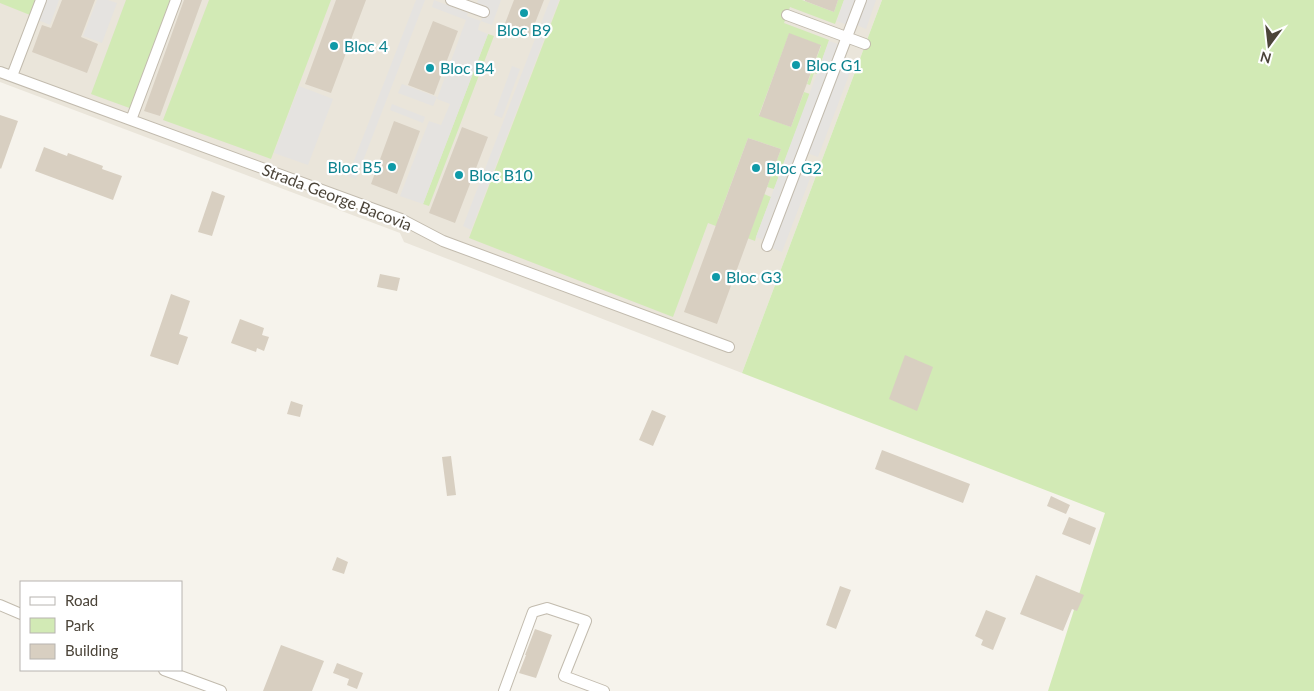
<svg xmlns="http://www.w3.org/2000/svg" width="1314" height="691" font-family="Lato,sans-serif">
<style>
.residential{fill:#eae5da}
.green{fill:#d2eab5}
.parking{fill:#e5e3e0}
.building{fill:#d8cfc1}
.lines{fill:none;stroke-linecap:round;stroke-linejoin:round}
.minor-casing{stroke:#c2bbae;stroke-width:12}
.minor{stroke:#fff;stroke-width:10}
.culture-dot{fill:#0f9aa8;stroke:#fff;stroke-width:2}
.labels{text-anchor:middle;stroke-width:4.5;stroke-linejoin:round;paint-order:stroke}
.culture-label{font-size:16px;fill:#0d838f;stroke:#fff;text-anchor:start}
.street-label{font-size:16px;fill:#4b4439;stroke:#fff}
</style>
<rect width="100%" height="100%" fill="#f6f3ec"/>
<path class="residential" d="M 0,0 L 882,0 L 742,373 L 404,242 L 400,233 L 0,82 Z"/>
<path class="green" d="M 0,0 L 36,0 L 30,15 L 0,3 Z
M 126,0 L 177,0 L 135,110 L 91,94 Z
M 209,0 L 331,0 L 271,159 L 163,120 Z
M 560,0 L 802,0 L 834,12 L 838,0 L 844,0 L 835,24 L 790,7 L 784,23 L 829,40 L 817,74 L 814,73 L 810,85 L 807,84 L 821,46 L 789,34 L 759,115 L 791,127 L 804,92 L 810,94 L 774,189 L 767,187 L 781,149 L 748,138 L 718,219 L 764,194 L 771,197 L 756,237 L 755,241 L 708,223 L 673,317 L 469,238 Z
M 882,0 L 1314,0 L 1314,691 L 1048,691 L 1105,513 L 742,373 Z
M 488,34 L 494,36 L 429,206 L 423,204 Z"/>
<path class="parking" d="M 45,0 L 59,0 L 50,25 L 38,20 Z
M 97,0 L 108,0 L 117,3 L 102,43 L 83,36 Z
M 416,0 L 425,0 L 356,179 L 348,176 Z
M 434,0 L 468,13 L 467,16 L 481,21 L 486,6 L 477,3 L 478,0 L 501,0 L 492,25 L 481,21 L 479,25 L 478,30 L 488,34 L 423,204 L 400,196 L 429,121 L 441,125 L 450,104 L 437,99 L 466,20 L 432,7 Z
M 550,0 L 559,0 L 471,230 L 463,226 Z
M 844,0 L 856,0 L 847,25 L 837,21 Z
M 866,0 L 876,0 L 866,29 L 857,25 Z
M 829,41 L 838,44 L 763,240 L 756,237 Z
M 843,58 L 854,62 L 818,157 L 807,153 Z
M 512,66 L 520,69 L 502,118 L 494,115 Z
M 402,84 L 437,97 L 433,106 L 398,93 Z
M 299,86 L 333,99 L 308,165 L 274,153 Z
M 392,104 L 425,117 L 423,123 L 390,110 Z
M 804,164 L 814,168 L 782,252 L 772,248 Z"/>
<path class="building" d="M 62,0 L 95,0 L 81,37 L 98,44 L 87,73 L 32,52 L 42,25 L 51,28 Z
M 184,0 L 202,0 L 160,116 L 144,111 Z
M 336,0 L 366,0 L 331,93 L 305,84 Z
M 514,0 L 544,0 L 530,36 L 504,26 Z
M 805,0 L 838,0 L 834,12 L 805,1 Z
M 433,21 L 458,31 L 434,95 L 408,85 Z
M 789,33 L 821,45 L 791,127 L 759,116 Z
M 0,115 L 18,121 L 1,169 L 0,168 Z
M 394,121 L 420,131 L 397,194 L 371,184 Z
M 462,127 L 488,137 L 455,223 L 429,213 Z
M 748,138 L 781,149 L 717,324 L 684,312 Z
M 44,147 L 67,156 L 68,153 L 103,166 L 102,169 L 122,176 L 113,200 L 35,171 Z
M 212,191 L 225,196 L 212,236 L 198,232 Z
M 380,274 L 400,278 L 397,291 L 377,287 Z
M 171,294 L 190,301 L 179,334 L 188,337 L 178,365 L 150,356 Z
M 240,319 L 264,328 L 262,335 L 269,337 L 264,351 L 257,348 L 256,352 L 231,343 Z
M 905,355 L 933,367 L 917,411 L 889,399 Z
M 291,401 L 303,405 L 300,417 L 287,414 Z
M 652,410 L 666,416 L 653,446 L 639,440 Z
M 882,450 L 970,484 L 963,503 L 875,469 Z
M 451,456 L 456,495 L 447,496 L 442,457 Z
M 1051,496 L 1070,505 L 1066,514 L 1047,506 Z
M 1069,517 L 1096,528 L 1090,545 L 1062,534 Z
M 337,557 L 348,562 L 344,574 L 332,570 Z
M 1036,575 L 1084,595 L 1077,611 L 1072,609 L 1063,631 L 1020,614 Z
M 840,586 L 851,590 L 836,629 L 826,625 Z
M 986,610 L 1006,618 L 993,650 L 981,645 L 983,640 L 975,636 Z
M 535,629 L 552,635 L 536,678 L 519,673 L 526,655 L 525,655 Z
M 281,645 L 324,661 L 312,691 L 263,691 Z
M 337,663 L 363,673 L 357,689 L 347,685 L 349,679 L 333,673 Z"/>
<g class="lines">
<g class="minor-casing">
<path id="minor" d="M 451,0 L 484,12
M 787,15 L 865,44
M 0,72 L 401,219 L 443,241 L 729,347
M 12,76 L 41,0
M 131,120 L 176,0
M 767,246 L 861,0
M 0,605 L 21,614
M 164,670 L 221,691
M 504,691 L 533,612 L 547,608 L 586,621 L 564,676 L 604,691"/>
</g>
<use href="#minor" class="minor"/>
</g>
<g class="culture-dot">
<circle cx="524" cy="13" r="5"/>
<circle cx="334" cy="46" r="5"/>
<circle cx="796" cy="65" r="5"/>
<circle cx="430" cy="68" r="5"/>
<circle cx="392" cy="167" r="5"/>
<circle cx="756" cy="168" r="5"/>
<circle cx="459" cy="175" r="5"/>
<circle cx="716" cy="277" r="5"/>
</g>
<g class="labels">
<g class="culture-label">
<text x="524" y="36" text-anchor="middle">Bloc B9</text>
<text x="344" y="52">Bloc 4</text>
<text x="806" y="71">Bloc G1</text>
<text x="440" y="74">Bloc B4</text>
<text x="382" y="173" text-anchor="end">Bloc B5</text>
<text x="766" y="174">Bloc G2</text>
<text x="469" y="181">Bloc B10</text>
<text x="726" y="283">Bloc G3</text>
</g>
<g class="street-label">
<text transform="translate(337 197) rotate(21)" y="6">Strada George Bacovia</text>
</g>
</g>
<rect x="20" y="581" width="162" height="90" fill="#ffffff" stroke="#b7b4b0"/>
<rect x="30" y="597" width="25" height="8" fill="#ffffff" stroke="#b7b4b0"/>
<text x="65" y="606" font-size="15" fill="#4b4439">Road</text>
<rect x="30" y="618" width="25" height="15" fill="#d2eab5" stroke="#b7b4b0"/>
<text x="65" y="631" font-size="15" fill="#4b4439">Park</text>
<rect x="30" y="644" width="25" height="15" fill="#d8cfc1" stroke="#b7b4b0"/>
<text x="65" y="656" font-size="15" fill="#4b4439">Building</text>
<g transform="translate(1269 45) rotate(195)" stroke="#ffffff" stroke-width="4" paint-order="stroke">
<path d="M0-4L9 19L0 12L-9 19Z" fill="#4b4439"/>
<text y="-8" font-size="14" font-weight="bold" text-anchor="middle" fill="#4b4439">N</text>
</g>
</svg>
